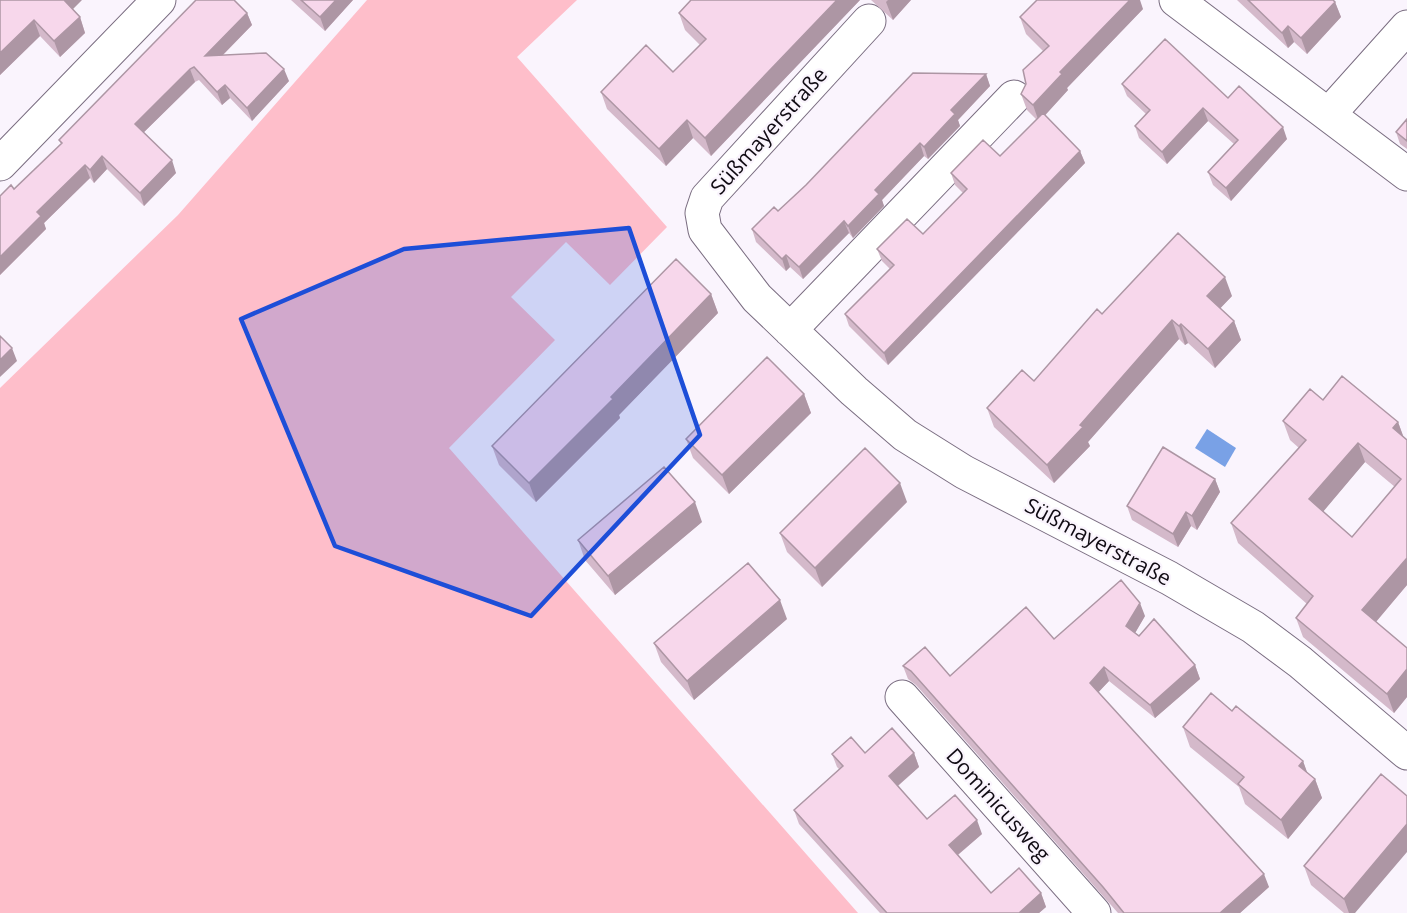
<svg xmlns="http://www.w3.org/2000/svg" width="1407" height="913" font-family="'Open Sans',sans-serif">
<style>
.green{fill:#febeca}
.water{fill:#79a1e6}
.lines{fill:none;stroke-linecap:round;stroke-linejoin:round}
.minor-casing{stroke:#7a6d81;stroke-width:35}
.minor{stroke:#fff;stroke-width:33}
.wall{fill:#d4b9ca;fill-rule:evenodd}
.shaded-wall{fill:#ad96a4}
.building{fill:#f7d7eb;stroke:#ad96a4;stroke-width:1.5;fill-rule:evenodd}
.marked{fill:#1d4ed8;fill-opacity:0.2;stroke:#1d4ed8;stroke-width:4.5;stroke-linejoin:round}
.labels{text-anchor:middle;stroke-width:4.5;stroke-linejoin:round;paint-order:stroke}
.street-label{font-size:21px;fill:#100b13;stroke:#faf4fd}
</style>
<rect width="100%" height="100%" fill="#faf4fd"/>
<path class="green" d="M 367,0 L 577,0 L 517,57 L 667,227 L 610,285 L 566,242 L 511,297 L 555,340 L 449,448 L 858,913 L 0,913 L 0,388 L 178,215 Z"/>
<path class="water" d="M 1207,429 L 1236,448 L 1225,467 L 1195,448 Z"/>
<g class="lines">
<g class="minor-casing">
<path id="minor" d="M 1176,0 L 1407,174
M 869,21 L 707,198 L 702,213 L 705,230 L 757,298 L 854,391 L 905,435 L 964,472 L 1169,578 L 1253,627 L 1300,662 L 1407,753
M 1329,114 L 1407,27
M 0,164 L 159,0
M 790,330 L 1014,97
M 902,697 L 1094,913"/>
</g>
<use href="#minor" class="minor"/>
</g>
<path class="wall" d="M 0,0 L 72,9 L 80,17 L 85,33 L 60,57 L 40,36 L 0,75 Z
M 291,0 L 353,0 L 325,31 Z
M 691,0 L 860,0 L 711,156 L 693,138 L 666,166 L 607,109 L 601,92 L 673,72 L 700,45 L 685,30 L 679,13 Z
M 871,0 L 911,0 L 893,20 Z
M 1237,0 L 1333,0 L 1335,2 L 1341,17 L 1307,54 L 1294,42 L 1288,48 Z
M 1143,9 L 1067,88 L 1068,90 L 1045,115 L 1080,151 L 1085,163 L 888,365 L 849,326 L 845,314 L 890,269 L 882,261 L 877,249 L 923,234 L 963,193 L 955,185 L 951,173 L 1000,156 L 1037,120 L 1027,110 L 1021,94 L 1043,51 L 1026,34 L 1020,17 Z
M 247,13 L 252,25 L 223,55 L 289,81 L 252,121 L 230,98 L 222,105 L 199,80 L 195,82 L 143,133 L 176,173 L 144,206 L 107,169 L 94,183 L 90,178 L 44,223 L 46,229 L 0,275 L 0,196 L 14,189 L 61,144 L 59,140 Z
M 986,74 L 990,86 L 958,120 L 960,126 L 928,159 L 924,156 L 882,200 L 884,206 L 853,238 L 849,233 L 803,279 L 790,267 L 786,271 L 756,242 L 752,229 L 778,211 Z
M 1122,84 L 1228,98 L 1287,139 L 1231,201 L 1213,185 L 1208,172 L 1234,144 L 1208,121 L 1167,164 L 1139,138 L 1135,126 L 1146,114 L 1127,96 Z
M 1407,119 L 1407,149 L 1400,144 L 1396,132 Z
M 711,294 L 718,313 L 619,415 L 620,418 L 536,502 L 499,465 L 492,446 Z
M 1232,296 L 1220,308 L 1234,321 L 1241,340 L 1215,368 L 1188,343 L 1185,345 L 1179,339 L 1088,442 L 1090,446 L 1054,483 L 994,427 L 987,408 L 1034,381 L 1102,314 Z
M 804,394 L 811,413 L 729,494 L 693,458 L 686,439 Z
M 1323,400 L 1398,422 L 1403,436 L 1407,585 L 1376,622 L 1407,648 L 1407,697 L 1394,713 L 1303,637 L 1296,618 L 1307,604 L 1238,543 L 1231,523 L 1299,448 L 1290,440 L 1283,421 ZM 1365,462 L 1395,487 L 1352,537 L 1323,511 Z
M 1215,479 L 1220,492 L 1197,530 L 1191,526 L 1178,547 L 1132,520 L 1127,506 Z
M 907,502 L 822,587 L 787,552 L 780,533 Z
M 702,522 L 615,595 L 585,560 L 578,540 Z
M 1145,616 L 1135,633 L 1195,665 L 1200,679 L 1155,718 L 1109,681 L 1098,692 L 1269,887 L 1240,913 L 1118,913 L 916,685 L 908,679 L 903,666 L 950,676 L 1054,639 Z
M 787,619 L 694,700 L 661,662 L 654,643 Z
M 1232,711 L 1303,761 L 1307,773 L 1315,779 L 1322,798 L 1288,839 L 1245,804 L 1239,787 L 1190,747 L 1183,727 Z
M 865,753 L 914,753 L 919,767 L 898,786 L 927,819 L 982,834 L 958,855 L 991,893 L 1041,893 L 1046,907 L 1039,913 L 880,913 L 799,824 L 794,810 L 839,769 L 837,767 L 832,754 Z
M 1381,774 L 1355,913 L 1344,913 L 1311,885 L 1304,866 Z"/>
<path class="shaded-wall" d="M 63,0 L 82,0 L 68,14 Z
M 336,0 L 353,0 L 325,31 L 320,17 Z
M 837,0 L 860,0 L 711,156 L 705,138 Z
M 888,0 L 911,0 L 893,20 L 886,2 Z
M 1130,0 L 1140,0 L 1143,9 L 1067,88 L 1068,90 L 1039,122 L 1033,105 L 1060,72 Z
M 1335,2 L 1341,17 L 1307,54 L 1301,38 Z
M 247,13 L 252,25 L 210,68 L 205,56 Z
M 80,17 L 85,33 L 60,57 L 54,41 Z
M 34,20 L 40,36 L 0,75 L 0,53 Z
M 1288,26 L 1294,42 L 1288,48 L 1282,33 Z
M 190,69 L 195,82 L 139,137 L 135,124 Z
M 284,69 L 289,81 L 252,121 L 247,108 Z
M 986,74 L 990,86 L 958,120 L 960,126 L 928,159 L 924,147 L 951,110 Z
M 225,85 L 230,98 L 222,105 L 217,92 Z
M 1203,108 L 1208,121 L 1167,164 L 1162,152 Z
M 687,120 L 693,138 L 666,166 L 659,149 Z
M 1283,127 L 1287,139 L 1231,201 L 1226,188 Z
M 920,143 L 924,156 L 882,200 L 884,206 L 853,238 L 848,226 L 875,190 Z
M 1080,151 L 1085,163 L 888,365 L 884,353 Z
M 102,156 L 107,169 L 94,183 L 90,170 Z
M 172,160 L 176,173 L 144,206 L 140,193 Z
M 85,165 L 90,178 L 44,223 L 46,229 L 0,275 L 0,257 L 37,212 Z
M 844,221 L 849,233 L 803,279 L 799,267 Z
M 786,255 L 790,267 L 786,271 L 782,259 Z
M 1225,277 L 1232,296 L 1214,315 L 1207,296 Z
M 711,294 L 718,313 L 619,415 L 620,418 L 536,502 L 529,483 L 611,397 Z
M 1172,320 L 1179,339 L 1088,442 L 1090,446 L 1054,483 L 1047,465 L 1080,425 Z
M 1234,321 L 1241,340 L 1215,368 L 1208,349 Z
M 1181,324 L 1188,343 L 1185,345 L 1179,326 Z
M 12,348 L 17,361 L 0,377 L 0,360 Z
M 804,394 L 811,413 L 729,494 L 722,475 Z
M 1398,422 L 1405,441 L 1393,428 Z
M 1358,443 L 1365,462 L 1317,519 L 1309,499 Z
M 1215,479 L 1220,492 L 1197,530 L 1192,516 Z
M 900,483 L 907,502 L 822,587 L 815,568 Z
M 695,502 L 702,522 L 615,595 L 608,576 Z
M 1186,512 L 1191,526 L 1178,547 L 1173,534 Z
M 1407,558 L 1407,585 L 1369,630 L 1362,610 Z
M 780,600 L 787,619 L 694,700 L 687,681 Z
M 1140,603 L 1145,616 L 1131,640 L 1126,626 Z
M 1195,665 L 1200,679 L 1155,718 L 1150,705 Z
M 1104,667 L 1109,681 L 1095,696 L 1090,683 Z
M 1407,669 L 1407,697 L 1394,713 L 1387,694 Z
M 914,753 L 919,767 L 894,789 L 889,776 Z
M 1303,761 L 1310,780 L 1299,766 Z
M 1315,779 L 1322,798 L 1288,839 L 1281,820 Z
M 977,820 L 982,834 L 954,858 L 949,845 Z
M 1407,824 L 1407,852 L 1355,913 L 1349,913 L 1344,899 Z
M 1264,874 L 1269,887 L 1240,913 L 1220,913 Z
M 1041,893 L 1046,907 L 1039,913 L 1019,913 Z"/>
<path class="building" d="M 0,0 L 64,0 L 80,17 L 54,41 L 34,20 L 0,53 Z
M 196,0 L 234,0 L 247,13 L 205,56 L 266,53 L 284,69 L 247,108 L 225,85 L 217,92 L 194,67 L 190,69 L 135,124 L 172,160 L 140,193 L 102,156 L 90,170 L 85,165 L 37,212 L 41,216 L 0,257 L 0,196 L 11,185 L 14,189 L 62,143 L 59,140 Z
M 301,0 L 336,0 L 320,17 Z
M 691,0 L 837,0 L 705,138 L 687,120 L 659,149 L 601,92 L 646,45 L 673,72 L 706,39 L 679,13 Z
M 1037,0 L 1130,0 L 1060,72 L 1062,74 L 1033,105 L 1021,94 L 1026,84 L 1023,70 L 1049,46 L 1020,17 Z
M 1248,0 L 1333,0 L 1335,2 L 1301,38 L 1288,26 L 1282,33 Z
M 1165,39 L 1228,98 L 1239,86 L 1283,127 L 1226,188 L 1208,172 L 1238,140 L 1203,108 L 1162,152 L 1135,126 L 1150,110 L 1122,84 Z
M 913,73 L 986,74 L 951,110 L 955,114 L 924,147 L 920,143 L 875,190 L 879,194 L 848,226 L 844,221 L 799,267 L 786,255 L 782,259 L 752,229 L 774,207 L 778,211 L 806,185 Z
M 1043,113 L 1080,151 L 884,353 L 845,314 L 894,265 L 877,249 L 907,219 L 923,234 L 967,189 L 951,173 L 983,140 L 1000,156 Z
M 1407,119 L 1407,141 L 1396,132 Z
M 1178,233 L 1225,277 L 1207,296 L 1234,321 L 1208,349 L 1181,324 L 1179,326 L 1172,320 L 1080,425 L 1083,427 L 1047,465 L 987,408 L 1022,370 L 1034,381 L 1097,309 L 1102,314 Z
M 676,259 L 711,294 L 611,397 L 613,399 L 529,483 L 492,446 Z
M 0,336 L 12,348 L 0,360 Z
M 767,357 L 804,394 L 722,475 L 686,439 Z
M 1342,376 L 1398,422 L 1393,428 L 1407,440 L 1407,558 L 1362,610 L 1407,648 L 1407,669 L 1387,694 L 1296,618 L 1313,596 L 1231,523 L 1306,440 L 1283,421 L 1310,389 L 1323,400 ZM 1358,443 L 1401,479 L 1352,537 L 1309,499 Z
M 1163,447 L 1215,479 L 1192,516 L 1186,512 L 1173,534 L 1127,506 Z
M 865,448 L 900,483 L 815,568 L 780,533 Z
M 664,467 L 695,502 L 608,576 L 578,540 Z
M 748,563 L 780,600 L 687,681 L 654,643 Z
M 1121,580 L 1140,603 L 1126,626 L 1139,636 L 1154,619 L 1195,665 L 1150,705 L 1104,667 L 1090,683 L 1264,874 L 1220,913 L 1124,913 L 1103,887 L 911,671 L 903,666 L 925,647 L 950,676 L 1026,607 L 1054,639 Z
M 1211,693 L 1232,711 L 1236,706 L 1303,761 L 1299,766 L 1315,779 L 1281,820 L 1238,784 L 1244,777 L 1183,727 Z
M 892,728 L 914,753 L 889,776 L 927,819 L 955,795 L 977,820 L 949,845 L 991,893 L 1019,868 L 1041,893 L 1019,913 L 887,913 L 794,810 L 843,766 L 832,754 L 851,737 L 865,753 Z
M 1381,774 L 1407,796 L 1407,824 L 1344,899 L 1304,866 Z"/>
<path class="marked" d="M 629,228 L 700,435 L 531,616 L 335,546 L 241,319 L 404,249 Z"/>
<g class="labels">
<g class="street-label">
<text transform="translate(769 131) rotate(-48)" y="7">Süßmayerstraße</text>
<text transform="translate(1098 542) rotate(28)" y="7">Süßmayerstraße</text>
<text transform="translate(998 805) rotate(48)" y="7">Dominicusweg</text>
</g>
</g>
</svg>
